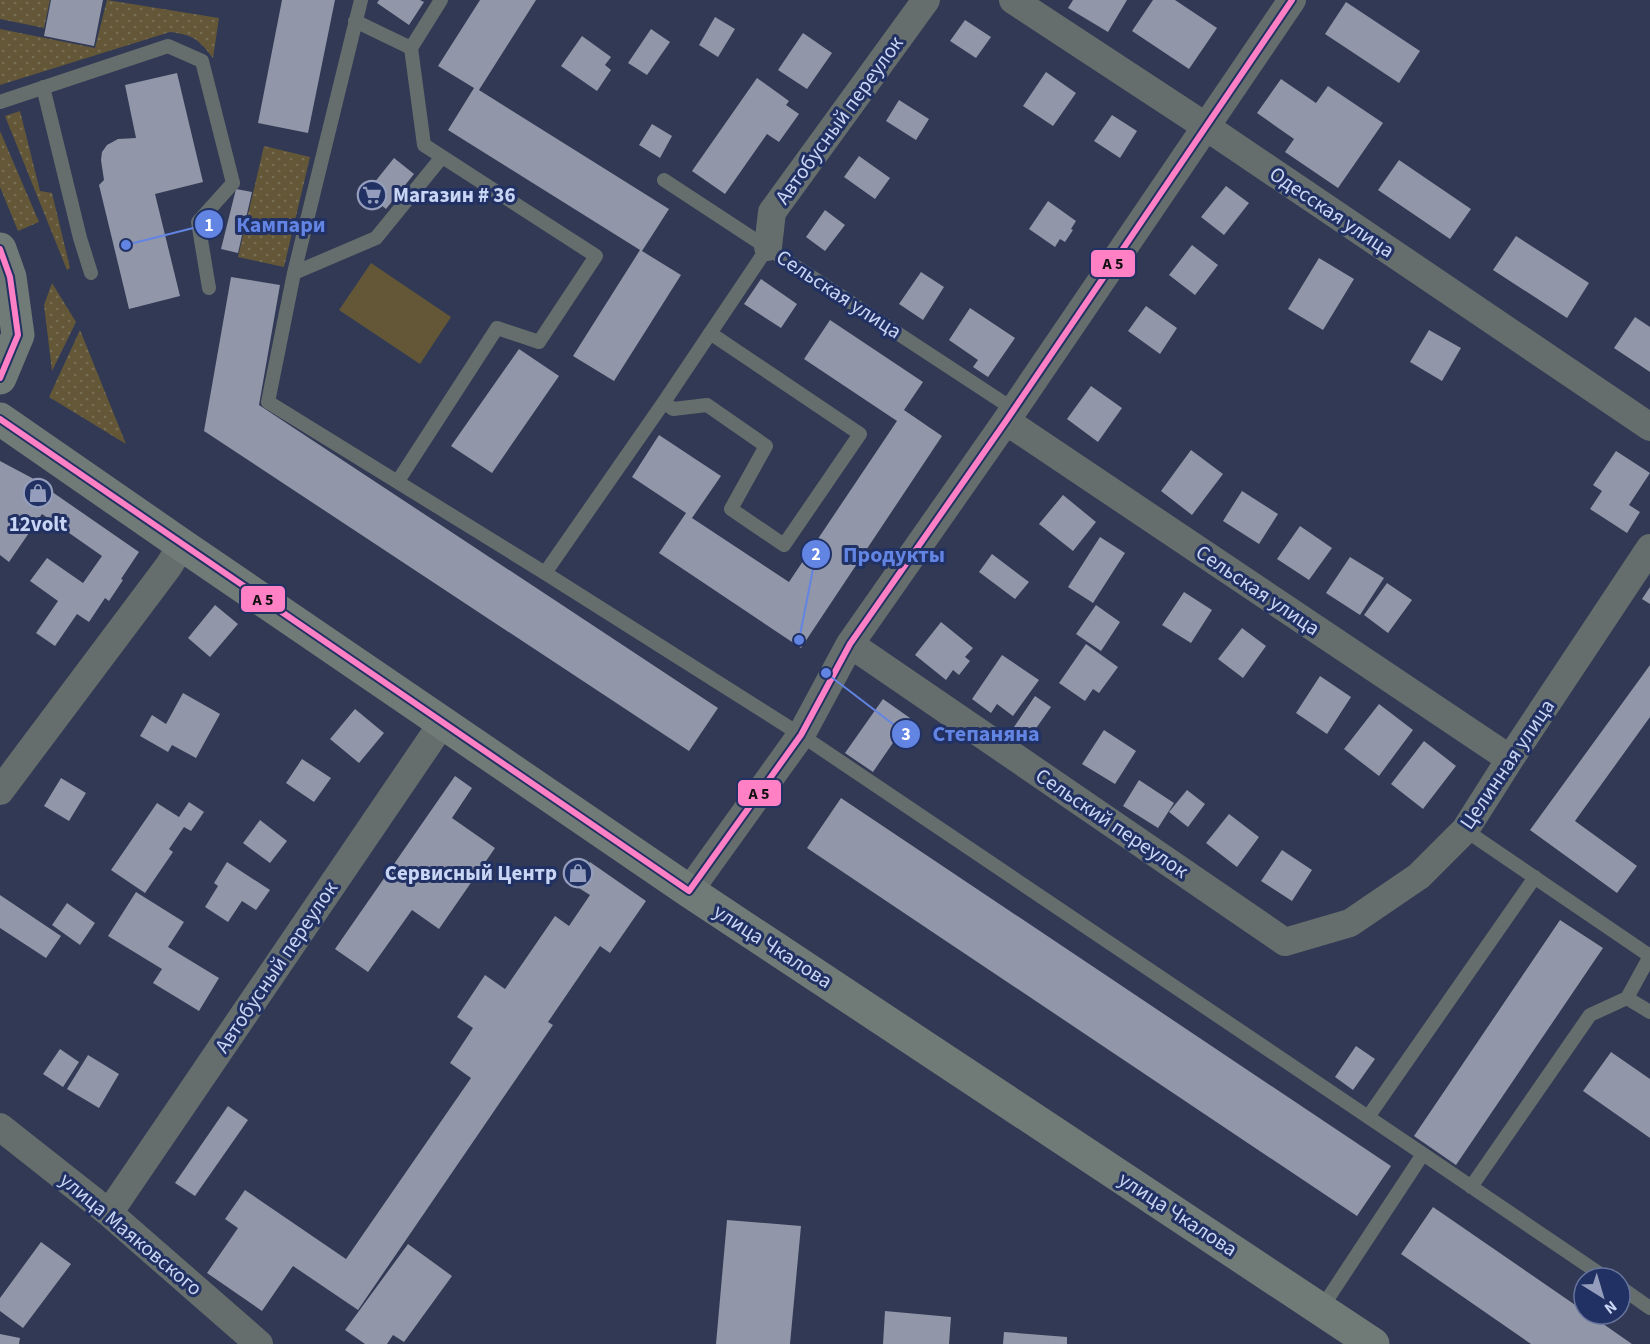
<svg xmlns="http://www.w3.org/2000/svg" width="1650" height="1344" font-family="'Source Sans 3',sans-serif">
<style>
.green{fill:url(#green-dots)}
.pitch{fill:#635737}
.building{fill:#9196a8}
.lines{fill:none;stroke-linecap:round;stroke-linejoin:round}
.service{stroke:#656e6c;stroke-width:14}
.minor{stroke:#656e6c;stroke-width:28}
.secondary{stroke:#707a76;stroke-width:33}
.bus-1-casing{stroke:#223163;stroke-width:10}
.bus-1{stroke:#ff80c5;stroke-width:6}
.labels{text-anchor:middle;stroke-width:6;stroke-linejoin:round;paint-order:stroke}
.street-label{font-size:21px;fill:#c9d5f4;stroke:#223163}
.poi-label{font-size:21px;font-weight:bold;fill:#c9d5f4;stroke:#223163;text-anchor:start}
.leader{fill:none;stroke:#6284e3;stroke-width:2}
.callout-dot{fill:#6284e3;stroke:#223163;stroke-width:2}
.mark-label{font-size:18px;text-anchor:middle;font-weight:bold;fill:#fff}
.callout-label{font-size:22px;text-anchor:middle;font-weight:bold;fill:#6284e3;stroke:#223163;stroke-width:6;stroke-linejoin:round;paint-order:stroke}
.line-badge{stroke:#223163;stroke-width:2}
.pale-badge-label{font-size:16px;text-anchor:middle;font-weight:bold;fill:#111}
</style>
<defs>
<pattern id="green-dots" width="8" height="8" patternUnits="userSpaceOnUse" patternTransform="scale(1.5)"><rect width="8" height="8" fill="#635737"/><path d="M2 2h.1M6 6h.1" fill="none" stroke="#786e55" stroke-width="1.8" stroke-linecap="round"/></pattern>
</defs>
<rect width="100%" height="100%" fill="#313954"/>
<path class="green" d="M 0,0 L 50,0 L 44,28 L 0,19 Z
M 107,0 L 219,18 L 213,58 C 198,39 194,35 170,32 L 0,85 L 0,29 L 95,48 Z
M 20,111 L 40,191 L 52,193 L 70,268 L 67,270 L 5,116 Z
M 0,131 L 39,222 L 18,231 L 0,187 Z
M 264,146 L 310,157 L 284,267 L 238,257 Z
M 52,283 L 76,322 L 52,371 L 44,305 Z
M 80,330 L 126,444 L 49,397 Z"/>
<path class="pitch" d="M 371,263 L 451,317 L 420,364 L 339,310 Z"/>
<path class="building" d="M 51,0 L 103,0 L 94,46 L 44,36 Z
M 282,0 L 335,0 L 308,133 L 258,123 Z
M 379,0 L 420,0 L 424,2 L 409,25 L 377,3 Z
M 480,0 L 536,0 L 479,90 L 669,209 L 642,251 L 681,275 L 614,381 L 573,356 L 640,250 L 448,130 L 474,88 L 438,66 Z
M 1073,0 L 1127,0 L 1108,32 L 1068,8 Z
M 1153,0 L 1175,0 L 1217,28 L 1189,69 L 1132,31 Z
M 1346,2 L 1420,51 L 1399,83 L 1325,34 Z
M 715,17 L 735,29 L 718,57 L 699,45 Z
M 965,20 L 991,37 L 976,58 L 950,41 Z
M 651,29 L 670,42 L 647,75 L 628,63 Z
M 803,33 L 832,53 L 807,89 L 778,70 Z
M 582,36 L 611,57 L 605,65 L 611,70 L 597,91 L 561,66 Z
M 1046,72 L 1076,93 L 1053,126 L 1023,106 Z
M 177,73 L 203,182 L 155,194 L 180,296 L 129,309 L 99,185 L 104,180 L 101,160 L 102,152 L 107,145 L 118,139 L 136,138 L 125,85 Z
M 757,78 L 789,101 L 786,105 L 799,114 L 779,142 L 767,134 L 725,194 L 692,171 Z
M 1281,79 L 1316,103 L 1328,86 L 1383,123 L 1338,188 L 1285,152 L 1294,139 L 1257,113 Z
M 899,100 L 929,119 L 916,140 L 886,121 Z
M 1112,115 L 1137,131 L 1120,158 L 1094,141 Z
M 652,124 L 672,136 L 660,158 L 639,145 Z
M 859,156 L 890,178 L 875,199 L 844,177 Z
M 394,158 L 414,174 L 386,209 L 366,193 Z
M 1399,160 L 1471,209 L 1450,239 L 1378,190 Z
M 1226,186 L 1249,203 L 1224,235 L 1201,217 Z
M 236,189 L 252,192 L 238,253 L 221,249 Z
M 1048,201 L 1076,221 L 1071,229 L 1073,230 L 1065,242 L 1060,239 L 1055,247 L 1029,229 Z
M 825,210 L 845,225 L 825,251 L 806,237 Z
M 1516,236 L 1589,283 L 1567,318 L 1493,270 Z
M 1192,245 L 1218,265 L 1195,295 L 1169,275 Z
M 1319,258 L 1354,279 L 1323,330 L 1288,309 Z
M 921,272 L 944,287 L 923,320 L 899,304 Z
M 231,277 L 280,285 L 259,405 L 718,708 L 689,751 L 204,431 Z
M 761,279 L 797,304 L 781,328 L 744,304 Z
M 1146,306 L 1177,328 L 1160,354 L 1128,331 Z
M 970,308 L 1015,338 L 988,377 L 973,367 L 978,360 L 949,340 Z
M 1635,317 L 1650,327 L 1650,372 L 1614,348 Z
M 830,320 L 923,382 L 904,410 L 942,436 L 801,648 L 659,553 L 686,513 L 632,477 L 659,435 L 721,476 L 692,518 L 789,582 L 897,421 L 804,359 Z
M 1429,330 L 1461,348 L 1442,381 L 1410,362 Z
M 519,349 L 559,376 L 492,473 L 451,446 Z
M 1091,386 L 1122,408 L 1098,442 L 1067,419 Z
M 1191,450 L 1223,474 L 1192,515 L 1161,491 Z
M 1616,451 L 1650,473 L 1629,505 L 1640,512 L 1627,533 L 1590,509 L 1602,491 L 1593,485 Z
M 0,461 L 32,478 L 139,552 L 121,579 L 123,580 L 109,601 L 105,598 L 89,622 L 77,614 L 55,646 L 36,633 L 58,601 L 30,581 L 47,558 L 83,583 L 102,556 L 42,514 L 9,562 L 0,555 Z
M 1242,491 L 1278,514 L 1259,544 L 1223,521 Z
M 1063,495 L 1096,522 L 1073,551 L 1039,524 Z
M 1300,526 L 1332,548 L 1309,580 L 1277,559 Z
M 1100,537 L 1125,553 L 1093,603 L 1068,587 Z
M 992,554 L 1029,582 L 1015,599 L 979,572 Z
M 1350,557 L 1384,578 L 1360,615 L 1326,593 Z
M 1387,583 L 1412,600 L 1388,633 L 1364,615 Z
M 1650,587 L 1650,604 L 1642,599 Z
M 1184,592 L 1212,610 L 1191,643 L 1162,625 Z
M 215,605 L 238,624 L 210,657 L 188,638 Z
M 1096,605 L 1120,622 L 1101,651 L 1076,634 Z
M 941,622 L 973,648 L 965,657 L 970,661 L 959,675 L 953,670 L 946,680 L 915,655 Z
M 1242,628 L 1266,646 L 1243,678 L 1218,659 Z
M 1086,644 L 1118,667 L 1099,693 L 1093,689 L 1085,701 L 1059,683 Z
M 1002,655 L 1039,680 L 1013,716 L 997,704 L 991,713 L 972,699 Z
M 1650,665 L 1650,717 L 1575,821 L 1637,866 L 1617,893 L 1530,830 Z
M 1320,676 L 1351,697 L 1327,734 L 1296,713 Z
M 183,693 L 220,714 L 196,758 L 172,745 L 168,752 L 140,736 L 152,715 L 166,724 Z
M 1035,696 L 1051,707 L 1030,737 L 1014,727 Z
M 883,699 L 910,718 L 873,772 L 845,753 Z
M 1379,704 L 1413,730 L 1379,776 L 1344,749 Z
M 355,709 L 384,733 L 359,763 L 330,739 Z
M 1104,730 L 1136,751 L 1115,784 L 1082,764 Z
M 1424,741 L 1456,766 L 1423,809 L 1391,784 Z
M 302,759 L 331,778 L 314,802 L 286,783 Z
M 455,776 L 472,788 L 452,818 L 495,848 L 439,929 L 412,910 L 368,972 L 335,949 Z
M 61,778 L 86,793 L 69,821 L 44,806 Z
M 1139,780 L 1174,803 L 1158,828 L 1123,806 Z
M 1187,790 L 1205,804 L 1188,827 L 1169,812 Z
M 841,798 L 1391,1166 L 1357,1216 L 807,848 Z
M 189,802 L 204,812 L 191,831 L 184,827 L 169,849 L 173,852 L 145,893 L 111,870 L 157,803 L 179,817 Z
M 1229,814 L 1259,837 L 1237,867 L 1206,843 Z
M 260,820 L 287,841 L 270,863 L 243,843 Z
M 1282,850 L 1312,870 L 1292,901 L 1261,881 Z
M 227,862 L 270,890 L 256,910 L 242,901 L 228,922 L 205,907 L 218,886 L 214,883 Z
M 590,862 L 646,901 L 610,953 L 600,946 L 548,1022 L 553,1025 L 358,1310 L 293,1266 L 262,1311 L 207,1273 L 238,1228 L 225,1219 L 245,1190 L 346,1259 L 471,1078 L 450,1063 L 473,1028 L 457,1017 L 485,975 L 505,989 L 555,916 L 569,926 L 590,895 L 574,885 Z
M 136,892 L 184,922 L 168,947 L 219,978 L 199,1011 L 153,983 L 162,969 L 108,936 Z
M 0,895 L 61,936 L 46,958 L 0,928 Z
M 67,903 L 95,923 L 80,945 L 52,925 Z
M 1560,920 L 1603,948 L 1456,1165 L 1414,1136 Z
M 1356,1046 L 1375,1059 L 1353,1090 L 1335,1077 Z
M 60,1049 L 79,1062 L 63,1087 L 43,1074 Z
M 1611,1052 L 1650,1079 L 1650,1138 L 1583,1091 Z
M 88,1055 L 119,1074 L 99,1108 L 67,1089 Z
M 228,1106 L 248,1120 L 195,1196 L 175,1183 Z
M 1433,1207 L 1584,1311 L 1584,1314 L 1589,1314 L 1632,1344 L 1531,1344 L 1401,1254 Z
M 727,1220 L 801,1226 L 790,1344 L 716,1344 Z
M 41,1242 L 71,1264 L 23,1328 L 0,1311 L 0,1298 Z
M 408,1244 L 452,1276 L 404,1342 L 393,1335 L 387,1344 L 365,1344 L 345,1330 Z
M 885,1311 L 951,1317 L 949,1344 L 883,1344 Z
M 1004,1332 L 1067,1337 L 1067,1344 L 1003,1344 Z
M 0,1334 L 20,1338 L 19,1344 L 0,1344 Z"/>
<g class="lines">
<path class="service" d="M 361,0 L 294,273 L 268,402 L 545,573
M 355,21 L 411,48
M 43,87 L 80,238 L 91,273
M 0,102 L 168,46 L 202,61 L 233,183 L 198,222 L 209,288
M 664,180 L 1013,409
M 768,247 L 664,402 L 545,573 L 801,735 L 1423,1154
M 294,273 L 376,238 L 442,157
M 664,402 L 673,409 L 707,405 L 766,446 L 731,509 L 784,545 L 860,434 L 710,333
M 398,481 L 497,328 L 539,342 L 596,256 L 424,145 L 411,48 L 441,0
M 1465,830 L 1650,956
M 1627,998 L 1650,1012
M 1368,1117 L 1535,877
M 1471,1187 L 1590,1015 L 1627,998 L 1650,956
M 1620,1287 L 1650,1308
M 1321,1309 L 1423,1154 L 1606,1278"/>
<path class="minor" d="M 1013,0 L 1205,126 L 1650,427
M 768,247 L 772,212 L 926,0
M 1006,421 L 1510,759
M 850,644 L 1285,942 L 1350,923 L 1419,876 L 1465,830 L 1510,759 L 1650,548
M 0,791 L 168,567 L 182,545
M 689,891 L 801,735 L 850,644 L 1006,421 L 1292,0
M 0,1127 L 109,1213 L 259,1344
M 109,1213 L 443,722"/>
<path class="secondary" d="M 0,249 L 10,277 L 18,335 L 0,378
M 0,419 L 182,545 L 689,891 L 1373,1344"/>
<g class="bus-1-casing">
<path id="bus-1" d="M 0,249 L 10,277 L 18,335 L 0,378
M 0,419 L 689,891 L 801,735 L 850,644 L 1006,421 L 1292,0"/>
</g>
<use href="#bus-1" class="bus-1"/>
</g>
<defs>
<g id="supermarket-ring" transform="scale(1.5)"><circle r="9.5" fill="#223163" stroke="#949ebc" stroke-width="1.5"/><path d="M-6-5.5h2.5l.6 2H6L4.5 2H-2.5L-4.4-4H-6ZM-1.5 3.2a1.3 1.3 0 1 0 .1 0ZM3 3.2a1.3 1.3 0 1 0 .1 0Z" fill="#949ebc"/></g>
<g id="shop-ring" transform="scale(1.5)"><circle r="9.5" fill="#223163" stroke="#949ebc" stroke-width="1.5"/><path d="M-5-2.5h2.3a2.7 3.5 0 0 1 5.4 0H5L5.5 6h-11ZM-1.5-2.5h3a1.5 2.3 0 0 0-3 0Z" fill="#949ebc"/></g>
</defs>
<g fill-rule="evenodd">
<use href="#supermarket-ring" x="372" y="195"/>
<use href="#shop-ring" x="38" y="493"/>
<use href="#shop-ring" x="578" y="873"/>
</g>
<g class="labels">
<g class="street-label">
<text transform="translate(839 120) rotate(-54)" y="7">Автобусный переулок</text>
<text transform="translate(1332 212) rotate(34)" y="7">Одесская улица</text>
<text transform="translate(839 294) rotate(33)" y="7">Сельская улица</text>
<text transform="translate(1258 590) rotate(34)" y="7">Сельская улица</text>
<text transform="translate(1507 764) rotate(-56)" y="7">Целинная улица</text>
<text transform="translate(1112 823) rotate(34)" y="7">Сельский переулок</text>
<text transform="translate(773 946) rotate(33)" y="7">улица Чкалова</text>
<text transform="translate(276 967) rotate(-56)" y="7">Автобусный переулок</text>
<text transform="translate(1178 1214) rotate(33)" y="7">улица Чкалова</text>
<text transform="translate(131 1234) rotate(40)" y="7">улица Маяковского</text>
</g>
<g class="poi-label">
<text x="393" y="202">Магазин # 36</text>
<text x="38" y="531" text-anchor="middle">12volt</text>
<text x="557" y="880" text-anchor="end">Сервисный Центр</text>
</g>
</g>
<path class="leader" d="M126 245L209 224M799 640L816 554M826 673L906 734"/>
<g class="callout-dot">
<circle cx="126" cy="245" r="6"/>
<circle cx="799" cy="640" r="6"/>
<circle cx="826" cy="673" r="6"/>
<circle cx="209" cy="224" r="15"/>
<circle cx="816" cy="554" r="15"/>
<circle cx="906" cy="734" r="15"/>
</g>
<g class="mark-label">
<text x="209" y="231">1</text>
<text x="816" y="560">2</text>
<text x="906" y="740">3</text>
</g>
<g class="callout-label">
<text x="281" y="232">Кампари</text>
<text x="894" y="562">Продукты</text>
<text x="986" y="741">Степаняна</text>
</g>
<g class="line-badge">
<rect x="1090" y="249" width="46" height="29" rx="6" fill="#ff80c5"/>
<rect x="240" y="585" width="46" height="28" rx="6" fill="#ff80c5"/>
<rect x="737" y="779" width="45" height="28" rx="6" fill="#ff80c5"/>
</g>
<g class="pale-badge-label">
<text x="1113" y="269">A 5</text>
<text x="263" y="605">A 5</text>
<text x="759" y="799">A 5</text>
</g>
<g transform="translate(1602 1296) rotate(143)"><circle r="28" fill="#223163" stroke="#65739d" stroke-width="1.5"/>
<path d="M0-4.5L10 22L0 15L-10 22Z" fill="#949ebc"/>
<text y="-9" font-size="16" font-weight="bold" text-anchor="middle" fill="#c9d5f4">N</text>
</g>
</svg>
